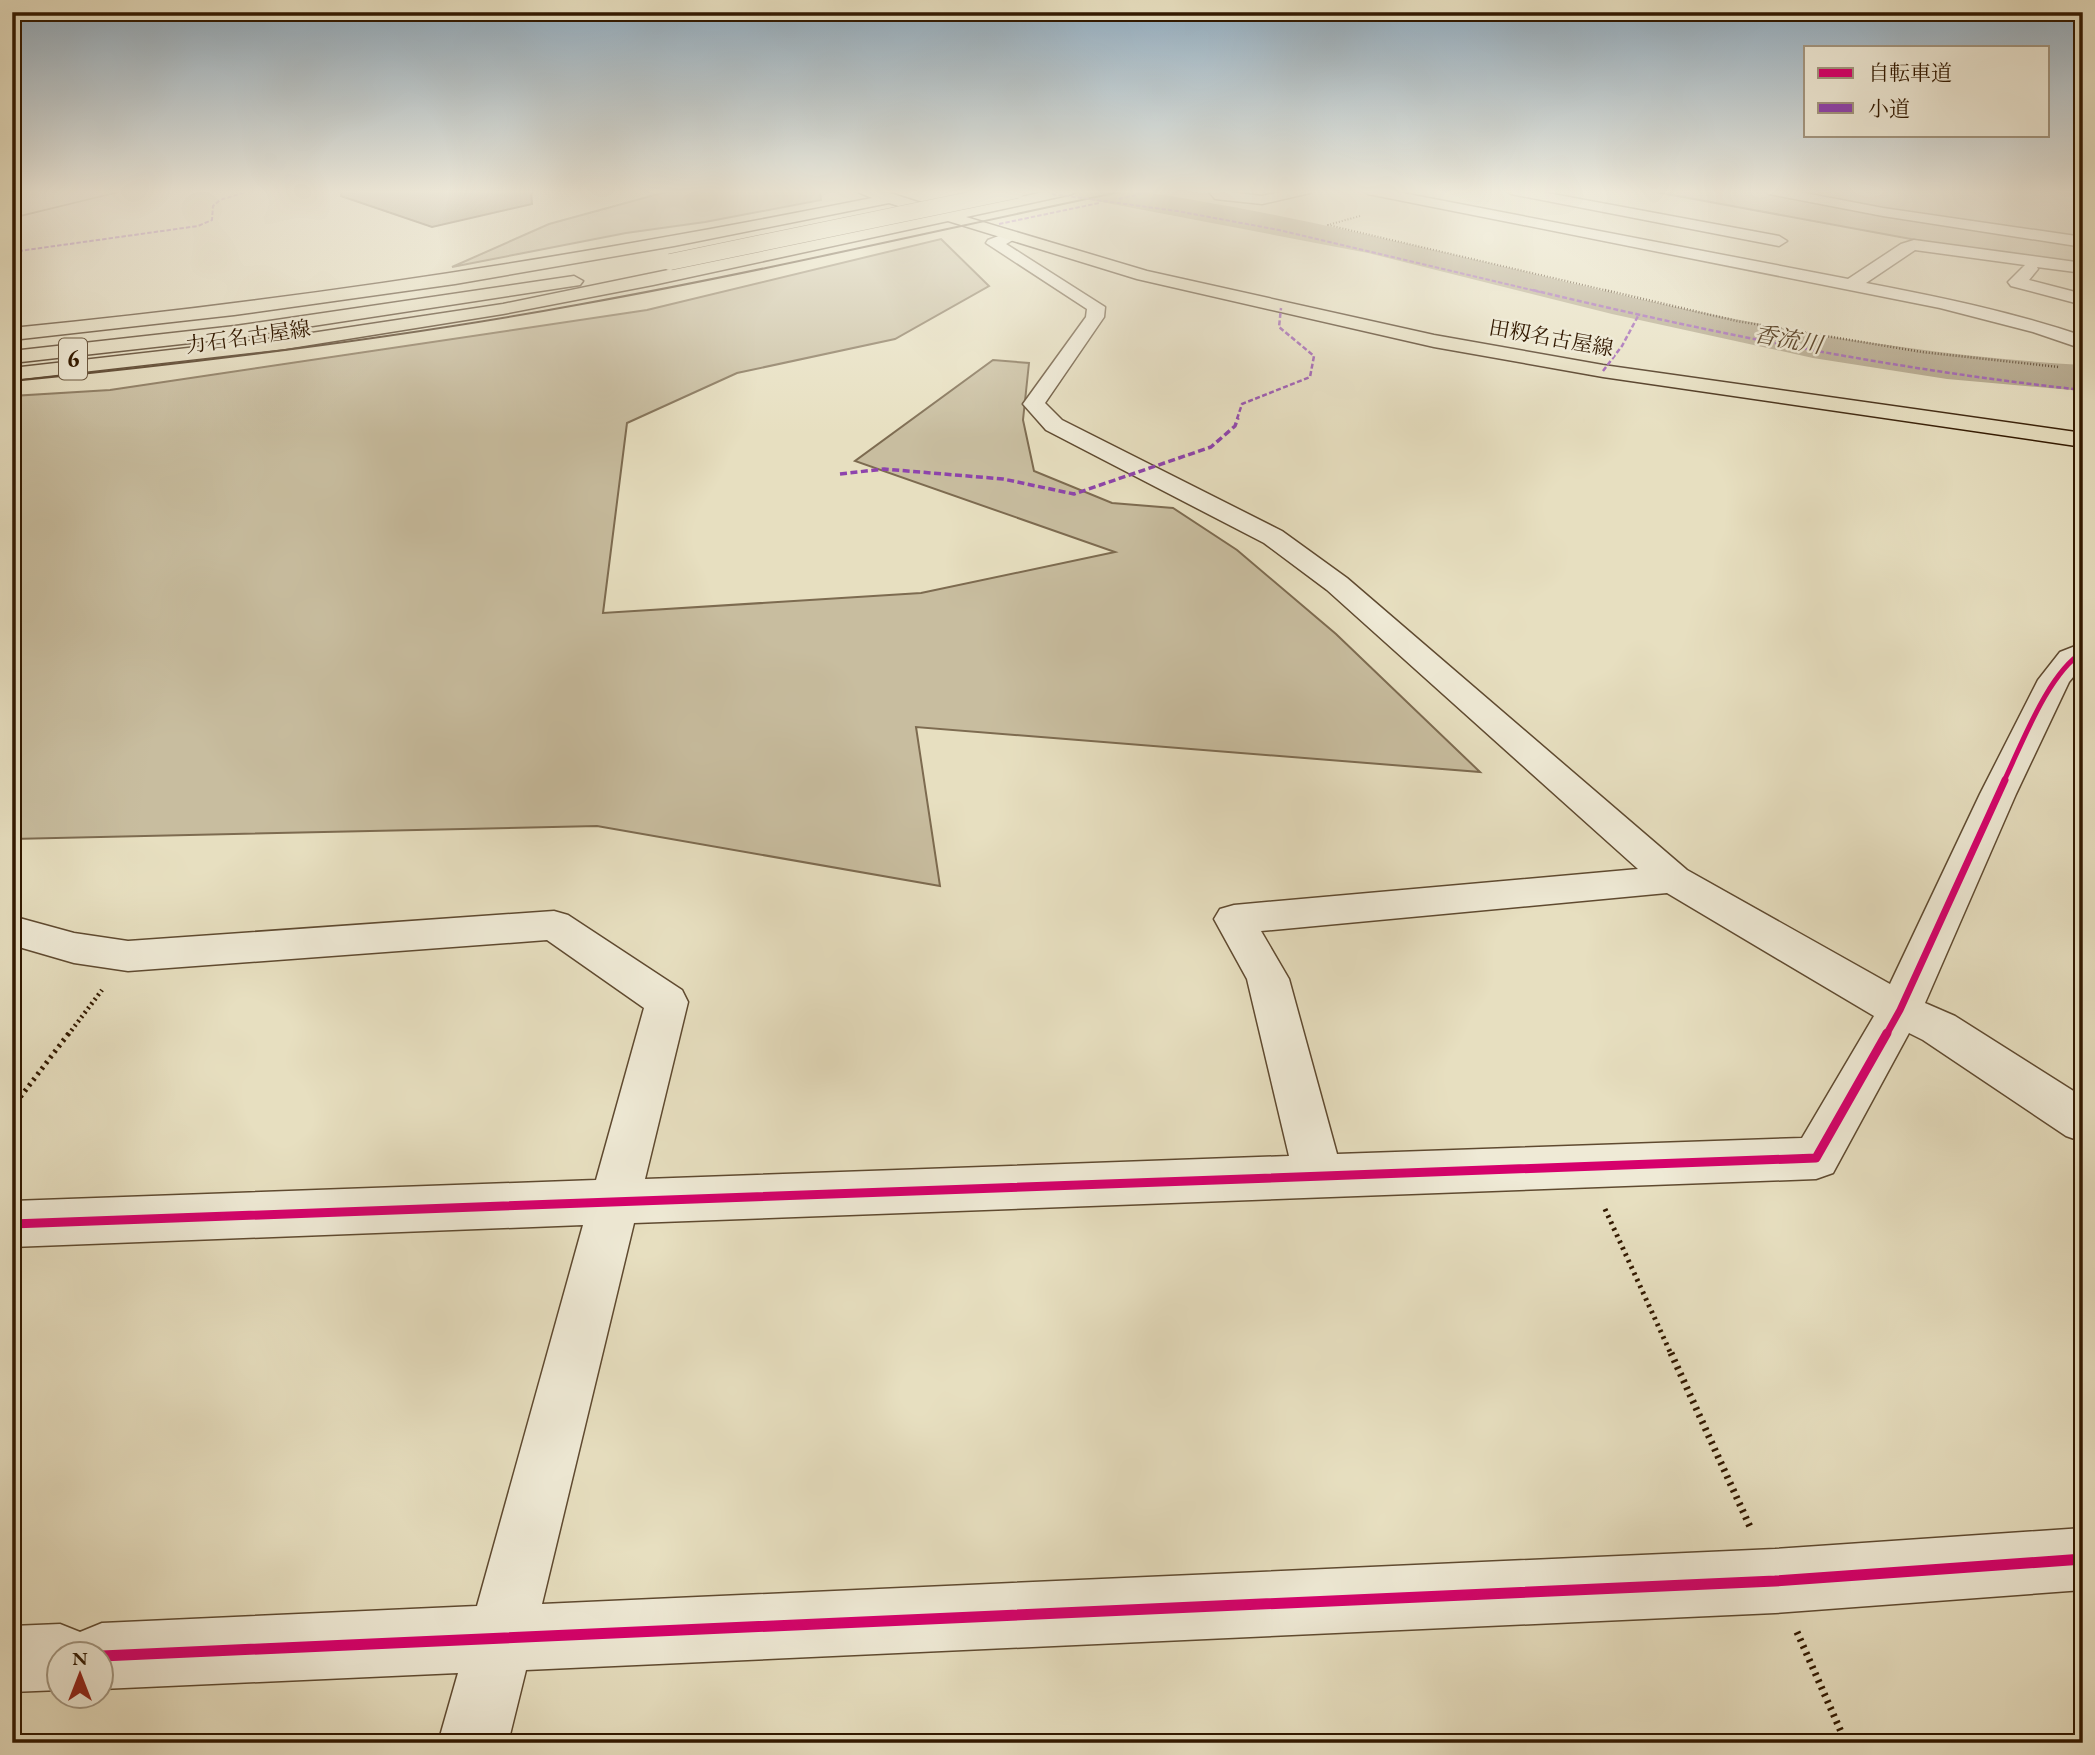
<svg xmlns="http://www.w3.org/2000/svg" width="2095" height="1755" font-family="'EB Garamond','Noto Serif JP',serif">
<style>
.green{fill:#c8bd9f;stroke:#7d6b50;stroke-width:2}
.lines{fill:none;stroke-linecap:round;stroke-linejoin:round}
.stream{fill:#79684c;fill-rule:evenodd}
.river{fill:#a99c7f;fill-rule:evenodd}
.building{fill:#908064;stroke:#321900;stroke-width:2}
.minor-casing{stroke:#5f4a30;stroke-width:3}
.major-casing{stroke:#321900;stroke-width:3}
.highway-casing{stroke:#321900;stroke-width:3}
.path-far4{stroke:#321900;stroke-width:2;stroke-dasharray:1 2;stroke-linecap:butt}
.path-far3{stroke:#321900;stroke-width:2.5;stroke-dasharray:1 2;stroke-linecap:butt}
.path-far2{stroke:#321900;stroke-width:4.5;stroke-dasharray:2 3.5;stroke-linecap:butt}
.path-far1{stroke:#321900;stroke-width:5;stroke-dasharray:2.5 4.5;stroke-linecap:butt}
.path{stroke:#321900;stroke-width:7;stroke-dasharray:2.5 5;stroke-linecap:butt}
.minor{fill:#efead6;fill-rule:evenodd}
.major{fill:#e7dfc0;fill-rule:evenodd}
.highway{fill:#e7dfc0;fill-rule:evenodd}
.tram{stroke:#321900;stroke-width:2}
.major-bridge-casing{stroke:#321900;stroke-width:17;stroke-linecap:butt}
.major-bridge{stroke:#e7dfc0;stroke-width:16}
.quiet-far2{stroke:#8e44ad;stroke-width:2;stroke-dasharray:4.5 2;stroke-linecap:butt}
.quiet-far1{stroke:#8e44ad;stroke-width:2.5;stroke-dasharray:5 2.5;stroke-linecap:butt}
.quiet{stroke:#8e44ad;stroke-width:3.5;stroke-dasharray:7 3.5;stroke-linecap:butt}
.cycleway-far3-casing{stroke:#efead6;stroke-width:9}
.cycleway-far2-casing{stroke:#efead6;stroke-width:11}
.cycleway-far1-casing{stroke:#efead6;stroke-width:13}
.cycleway-casing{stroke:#efead6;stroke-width:16}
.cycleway-far3{stroke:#d6006c;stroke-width:5}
.cycleway-far2{stroke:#d6006c;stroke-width:7}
.cycleway-far1{stroke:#d6006c;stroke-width:9}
.cycleway{stroke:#d6006c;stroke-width:11}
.labels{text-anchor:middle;stroke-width:5;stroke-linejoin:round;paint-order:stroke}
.far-street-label{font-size:21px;fill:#321900;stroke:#efead6}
.far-water-label{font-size:23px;font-style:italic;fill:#624d33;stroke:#efead6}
.shield{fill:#efead6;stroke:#6b5840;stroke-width:2}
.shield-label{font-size:24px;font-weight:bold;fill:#321900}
</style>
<rect width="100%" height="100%" fill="#e7dfc0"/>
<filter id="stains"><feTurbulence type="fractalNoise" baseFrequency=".00286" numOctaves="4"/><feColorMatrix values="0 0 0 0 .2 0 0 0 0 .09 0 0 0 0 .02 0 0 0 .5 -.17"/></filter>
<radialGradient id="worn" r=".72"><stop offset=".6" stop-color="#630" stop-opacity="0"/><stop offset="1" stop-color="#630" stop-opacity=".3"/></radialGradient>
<path class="green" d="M 673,190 L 817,190 L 820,191 L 821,200 L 705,222 L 626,233 L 452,267 L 549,224 Z
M 1645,190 L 2083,190 L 2083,264 L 1949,246 Z
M 941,239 L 989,286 L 895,339 L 737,373 L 627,423 L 603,613 L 921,593 L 1115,552 L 855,461 L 993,360 L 1029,363 L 1023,420 L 1034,471 L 1112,503 L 1173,508 L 1237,550 L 1336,634 L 1480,772 L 916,727 L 940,886 L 597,826 L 12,839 L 12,396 L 110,390 L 647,310 Z"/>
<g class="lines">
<path class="stream" d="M 124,190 L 130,190 L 12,219 L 12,217 Z"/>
<path class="river" d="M 1072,190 C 1126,185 1180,198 1234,207 C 1335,226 1434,250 1534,274 C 1715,319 1897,354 2083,365 L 2083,391 L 1947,379 L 1813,358 L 1612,314 L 1368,253 L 1086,199 L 1076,196 Z"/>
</g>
<path class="building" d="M 342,190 L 531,190 L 532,204 L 432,227 L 341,196 Z"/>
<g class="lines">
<g class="minor-casing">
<path id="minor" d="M 1212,190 L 1262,196 L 1289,190 L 1312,190 L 1310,193 L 1262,204 L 1215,199 L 1210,193 Z
M 1361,190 L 1387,190 L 1848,279 L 1901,244 L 1914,240 L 2083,263 L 2083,273 L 2037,267 L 2038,269 L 2029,280 L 2083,294 L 2083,305 L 2011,286 L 2008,282 L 2025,265 L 1915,250 L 1866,283 C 1939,297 2012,312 2083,336 L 2083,349 L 2033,332 L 1940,308 L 1368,194 Z
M 1504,190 L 1531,190 L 1779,236 L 1787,241 L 1779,246 L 1511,194 Z
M 1762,190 L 1789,190 L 1883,208 L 2083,237 L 2083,247 L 1883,216 L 1769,194 Z
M 1012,231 L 1020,236 L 1006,244 L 1105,307 L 1104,317 L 1045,403 L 1062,420 L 1282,531 L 1347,578 L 1687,870 L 1890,984 L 1980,794 L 2038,680 L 2060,652 L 2083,643 L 2083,665 L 2069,682 L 2016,794 L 1925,1003 L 1955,1016 L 2083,1097 L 2083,1142 L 2066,1136 L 1923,1040 L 1909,1033 L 1833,1173 L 1816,1179 L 634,1223 L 542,1604 L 1775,1549 L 2083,1528 L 2083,1590 L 1775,1613 L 526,1670 L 508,1743 L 438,1743 L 458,1673 L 102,1689 L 102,1654 L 60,1654 L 60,1690 L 12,1692 L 12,1626 L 60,1624 L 80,1632 L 102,1623 L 477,1606 L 583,1225 L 12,1247 L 12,1201 L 596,1180 L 644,1008 L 547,940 L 128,971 L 74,963 L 12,945 L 12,916 L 74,933 L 128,941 L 554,911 L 568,915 L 682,990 L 688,1002 L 645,1179 L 1289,1156 L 1247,979 L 1214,919 L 1220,909 L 1234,905 L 1638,869 L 1327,590 L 1264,543 L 1046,430 L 1023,404 L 1086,317 L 1087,309 L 986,243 L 988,240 ZM 1667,893 L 1874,1016 L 1802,1138 L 1337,1154 L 1289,979 L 1261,931 Z"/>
</g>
<g class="major-casing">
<path id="major" d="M 853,190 L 873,190 L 893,194 L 949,212 L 1054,190 L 1079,190 L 1072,194 L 966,217 L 1147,271 L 1434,335 L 1603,365 L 2083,433 L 2083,447 L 1603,377 L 1434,347 L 1137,279 L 948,221 L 653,285 L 503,314 L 285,349 L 12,380 L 12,368 L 285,337 L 503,304 L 930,216 L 889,203 L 674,246 L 455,284 L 234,315 L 12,340 L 12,328 C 301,300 587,255 872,198 Z"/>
</g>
<g class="highway-casing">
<path id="highway" d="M 574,276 L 583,281 L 580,285 L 235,338 L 12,363 L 12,351 L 235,326 Z"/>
</g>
<path class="path-far4" d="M 1175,190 L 1183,192
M 2058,190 L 2083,198
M 1150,192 L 1159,190
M 1360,216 L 1328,225 L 1613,292"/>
<path class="path-far3" d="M 1605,290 L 1737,321 L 1922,352 L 2059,367"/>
<path class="path-far2" d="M 68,1035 L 102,990"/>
<path class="path-far1" d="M 12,1108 L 69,1033
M 1605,1209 L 1671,1354"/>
<path class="path" d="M 1671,1353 L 1751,1529
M 1797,1632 L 1846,1743"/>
<use href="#minor" class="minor"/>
<use href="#major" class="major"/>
<use href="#highway" class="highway"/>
<path class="tram" d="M 12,381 C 203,362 393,339 582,304 C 765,271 947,228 1129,190"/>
<g class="major-bridge-casing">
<path id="major-bridge" d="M 670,262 L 1017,190"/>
</g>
<use href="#major-bridge" class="major-bridge"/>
<path class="quiet-far2" d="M 1052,194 L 1177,211 L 1279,230 L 1540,292
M 1119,199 L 1150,192
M 999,224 L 1099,203
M 12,252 L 198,226 L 212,220 L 213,206 L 220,200 L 246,192 L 240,190"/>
<path class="quiet-far1" d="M 1533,290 C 1715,334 1897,370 2083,390
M 1603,371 L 1622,346 L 1638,316
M 1237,419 L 1242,404 L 1310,377 L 1314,356 L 1279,327 L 1281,308"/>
<path class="quiet" d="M 840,474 L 884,469 L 1003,479 L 1074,494 L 1211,447 L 1235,426 L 1238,418"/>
<g class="cycleway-far3-casing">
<path id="cycleway-far3" d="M 2004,781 C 2022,744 2048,673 2083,652"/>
</g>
<g class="cycleway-far2-casing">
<path id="cycleway-far2" d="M 1886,1035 L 1900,1010 L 2005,780"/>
</g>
<g class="cycleway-far1-casing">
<path id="cycleway-far1" d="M 12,1224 L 1816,1158 L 1887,1033"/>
</g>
<g class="cycleway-casing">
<path id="cycleway" d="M 102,1656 L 1775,1581 L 2083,1559"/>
</g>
<use href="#cycleway-far3" class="cycleway-far3"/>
<use href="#cycleway-far2" class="cycleway-far2"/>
<use href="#cycleway-far1" class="cycleway-far1"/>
<use href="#cycleway" class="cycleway"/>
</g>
<linearGradient id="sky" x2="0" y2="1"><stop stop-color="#8faabe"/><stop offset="0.44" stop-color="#f4f1e3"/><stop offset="1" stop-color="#f4f1e3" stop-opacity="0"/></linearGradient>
<rect width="2095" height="435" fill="url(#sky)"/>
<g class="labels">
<g class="far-street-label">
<text transform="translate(248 337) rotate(-8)" y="7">力石名古屋線</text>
<text transform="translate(1551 338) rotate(10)" y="7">田籾名古屋線</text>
</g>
<g class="far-water-label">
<text transform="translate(1788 339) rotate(10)" y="8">香流川</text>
</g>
<rect class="shield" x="59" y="338.5" width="28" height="41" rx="5"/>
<g class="shield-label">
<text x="73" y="367">6</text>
</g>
</g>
<rect width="2095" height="1755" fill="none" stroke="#e7dfc0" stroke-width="42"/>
<rect x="14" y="14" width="2067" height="1727" fill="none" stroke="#321900" stroke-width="3.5"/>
<rect x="21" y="21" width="2053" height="1713" fill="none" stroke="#321900" stroke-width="2"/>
<rect x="1804" y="46" width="245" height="91" fill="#efead6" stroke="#a39680" stroke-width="2"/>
<rect x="1818" y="68" width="35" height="10" fill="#d6006c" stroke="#a39680" stroke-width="2"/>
<text x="1868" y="80" font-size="21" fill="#321900">自転車道</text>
<rect x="1818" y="103" width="35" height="10" fill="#8e44ad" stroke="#a39680" stroke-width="2"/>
<text x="1868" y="116" font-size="21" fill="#321900">小道</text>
<g transform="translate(80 1675)"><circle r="33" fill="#efead6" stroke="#a39680" stroke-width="2"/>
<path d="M0-5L12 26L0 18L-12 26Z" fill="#8f2418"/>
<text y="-10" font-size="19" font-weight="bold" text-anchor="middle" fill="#321900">N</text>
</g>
<rect width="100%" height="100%" filter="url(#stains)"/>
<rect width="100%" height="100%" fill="url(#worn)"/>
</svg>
